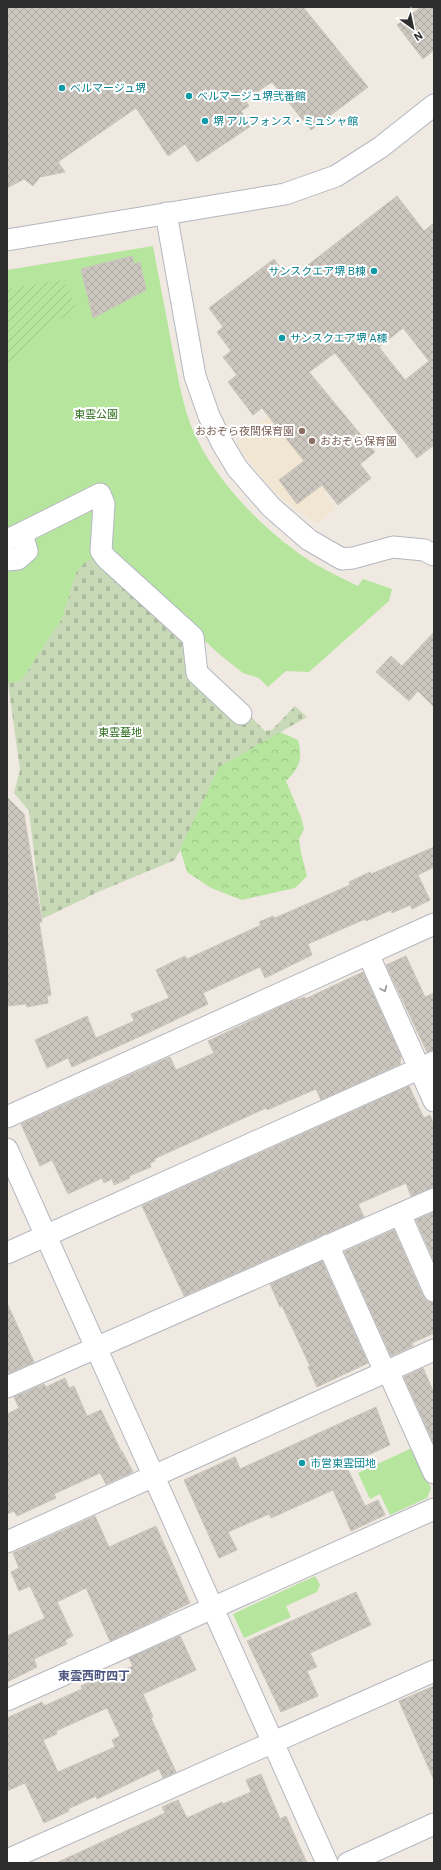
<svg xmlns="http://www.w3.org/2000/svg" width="441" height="1870" font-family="'IBM Plex Sans','Noto Sans JP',sans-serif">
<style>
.education{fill:#f0e6d1}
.grass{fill:#b6e59e}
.forest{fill:url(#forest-crowns)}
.cemetery{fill:url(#cemetery-stones)}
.garden{fill:url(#garden-furrows)}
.building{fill:url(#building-cross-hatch);stroke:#cbc5ba;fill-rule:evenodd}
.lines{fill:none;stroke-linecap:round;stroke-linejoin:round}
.minor-casing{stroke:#b4b7c1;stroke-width:23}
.minor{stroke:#fff;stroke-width:21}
.oneway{stroke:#969696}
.culture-dot{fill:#0f9aa8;stroke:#fff;stroke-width:1.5}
.education-dot{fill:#8d6e63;stroke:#fff;stroke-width:1.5}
.labels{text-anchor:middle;stroke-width:4;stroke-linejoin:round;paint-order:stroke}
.culture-label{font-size:11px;fill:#0d838f;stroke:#fff;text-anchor:start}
.park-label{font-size:11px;fill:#2c6e1b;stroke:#fff}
.education-label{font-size:11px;fill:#785e54;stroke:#fff;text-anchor:end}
.neighbourhood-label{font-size:12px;font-weight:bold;fill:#4d5680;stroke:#fff}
</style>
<defs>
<pattern id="forest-crowns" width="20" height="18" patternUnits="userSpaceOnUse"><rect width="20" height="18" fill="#b6e59e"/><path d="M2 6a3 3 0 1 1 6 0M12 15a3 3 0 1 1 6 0" fill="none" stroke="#9dc588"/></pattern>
<pattern id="cemetery-stones" width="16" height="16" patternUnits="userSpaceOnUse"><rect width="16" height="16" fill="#c8d9b8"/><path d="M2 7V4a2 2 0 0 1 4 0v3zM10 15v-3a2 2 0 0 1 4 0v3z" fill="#acbb9e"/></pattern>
<pattern id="garden-furrows" width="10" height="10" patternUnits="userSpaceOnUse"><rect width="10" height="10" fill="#b6e59e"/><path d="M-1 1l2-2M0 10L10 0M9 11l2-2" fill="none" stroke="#9dc588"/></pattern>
<pattern id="building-cross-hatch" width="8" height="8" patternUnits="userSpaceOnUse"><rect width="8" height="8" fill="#cbc7bf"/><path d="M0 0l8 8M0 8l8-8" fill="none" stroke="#afaba4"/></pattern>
</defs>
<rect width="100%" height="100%" fill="#efe9e1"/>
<path class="education" d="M 299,391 L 358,467 L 324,495 L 335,508 L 317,524 L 274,493 L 236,443 Z"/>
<path class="grass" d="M 153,246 C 159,279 166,313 172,347 C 177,371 181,397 189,420 C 208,475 267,535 315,564 C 329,572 344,579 358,586 L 363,579 L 392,589 L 389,601 L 309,672 L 286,671 L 268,687 L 259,678 L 243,673 L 219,654 L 107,549 L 77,571 L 62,619 L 21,681 L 8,683 L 7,569 L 14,570 L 25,566 L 7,529 L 7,270 Z
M 412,1448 L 431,1488 L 427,1498 L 390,1515 L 380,1494 L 370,1499 L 358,1473 Z
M 315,1576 L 320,1585 L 317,1592 L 286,1606 L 291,1617 L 244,1638 L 233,1614 Z"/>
<path class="forest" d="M 280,732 L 298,740 C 303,759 300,767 286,781 L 301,817 L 304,829 L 299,839 L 301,853 L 307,876 L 295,888 L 242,900 L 211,888 L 187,872 L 167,805 L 258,733 Z"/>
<path class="cemetery" d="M 110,551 L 204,639 L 205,670 L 265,731 L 272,730 L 295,706 L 307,717 L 219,767 L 175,860 L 98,892 L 42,919 L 29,811 L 14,793 L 20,770 L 8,683 L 21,681 L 62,619 L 77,571 L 85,562 Z"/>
<path class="garden" d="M 63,280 L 77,308 C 51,325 28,343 7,367 L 7,289 Z"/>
<path class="building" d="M 7,7 L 303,7 L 368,87 L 311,130 L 272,82 L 245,100 L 249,106 L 241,111 L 251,126 L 197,162 L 185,144 L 168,156 L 136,108 L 58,162 L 65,172 L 40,177 L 33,186 L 24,179 L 7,188 Z
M 421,7 L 434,7 L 434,50 L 423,59 L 397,25 Z
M 397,196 L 424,231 L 434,223 L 434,445 L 417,458 L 335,353 L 309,372 L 375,452 L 360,464 L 371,478 L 338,505 L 322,485 L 297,504 L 279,480 L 304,461 L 262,408 L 253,415 L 228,382 L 237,375 L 223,357 L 231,351 L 217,332 L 223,327 L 209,308 L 274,259 L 286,275 L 292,271 L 295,275 ZM 403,328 L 429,361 L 405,380 L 379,347 Z
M 132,256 L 134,264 L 140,262 L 146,290 L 93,318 L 81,269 Z
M 434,632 L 434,707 L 418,691 L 409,701 L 376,672 L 391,656 L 402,666 Z
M 7,797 L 24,814 L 42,922 L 39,922 L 51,995 L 47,996 L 48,1003 L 27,1007 L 26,1004 L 7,1006 Z
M 434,847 L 434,867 L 418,875 L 430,900 L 412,909 L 410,905 L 392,913 L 391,910 L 366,921 L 365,919 L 308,944 L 312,955 L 265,978 L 260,967 L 203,993 L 208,1004 L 152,1031 L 72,1067 L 68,1058 L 47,1068 L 35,1040 L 87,1016 L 96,1038 L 134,1021 L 131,1014 L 169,998 L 156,970 L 185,956 L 187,959 L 261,925 L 259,922 L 273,916 L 275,918 L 350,885 L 349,882 L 370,872 L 371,874 Z
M 406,956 L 425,997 L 434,993 L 434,1050 L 427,1052 L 386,965 Z
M 363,972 L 401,1056 L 400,1064 L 321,1100 L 316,1089 L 267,1110 L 266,1108 L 154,1159 L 155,1161 L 150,1163 L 151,1167 L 129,1176 L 130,1178 L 114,1185 L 112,1179 L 104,1183 L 102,1178 L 68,1194 L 52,1160 L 40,1166 L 21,1124 L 170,1057 L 176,1070 L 214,1053 L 208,1041 L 290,1002 L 305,997 L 305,999 Z
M 409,1086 L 424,1118 L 430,1115 L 434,1125 L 434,1187 L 411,1196 L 406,1183 L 358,1204 L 364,1217 L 184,1296 L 142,1206 Z
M 434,1212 L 434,1261 L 416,1220 Z
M 394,1230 L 423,1296 L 427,1301 L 434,1303 L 434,1333 L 412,1343 L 413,1346 L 391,1356 L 344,1252 Z
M 322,1261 L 368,1363 L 317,1387 L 308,1367 L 310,1366 L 282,1306 L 280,1307 L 270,1284 Z
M 7,1303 L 34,1362 L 7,1374 Z
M 423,1368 L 434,1393 L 434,1444 L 404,1377 Z
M 65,1378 L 69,1388 L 74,1386 L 87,1416 L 101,1410 L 121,1451 L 122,1451 L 133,1472 L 106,1484 L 100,1473 L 54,1494 L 56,1498 L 17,1516 L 14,1511 L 7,1514 L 7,1414 L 19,1408 L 14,1397 L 44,1384 L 46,1387 Z
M 376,1407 L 390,1445 L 346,1465 L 365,1506 L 378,1500 L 385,1515 L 351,1531 L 333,1490 L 271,1518 L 269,1514 L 228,1532 L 237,1550 L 219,1558 L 184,1480 L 235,1457 L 240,1469 Z
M 95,1516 L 109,1547 L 156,1526 L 190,1603 L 169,1613 L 169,1614 L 110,1641 L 86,1588 L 57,1602 L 73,1636 L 65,1640 L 67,1644 L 34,1659 L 37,1667 L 7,1682 L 7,1636 L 45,1618 L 30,1586 L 19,1591 L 11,1572 L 19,1568 L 13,1553 Z
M 356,1592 L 371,1625 L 310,1653 L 317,1667 L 307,1671 L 318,1696 L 281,1712 L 247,1641 Z
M 180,1636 L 196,1670 L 143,1694 L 150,1710 L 153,1717 L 151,1718 L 176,1772 L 163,1778 L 159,1769 L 97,1799 L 96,1796 L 68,1809 L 69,1811 L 44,1823 L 25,1783 L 7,1791 L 7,1718 L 42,1702 L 44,1706 L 82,1689 L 81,1686 L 104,1675 L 106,1678 L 133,1666 L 129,1658 ZM 107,1708 L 120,1736 L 112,1740 L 115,1747 L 58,1772 L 43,1740 L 57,1734 L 56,1731 Z
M 434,1686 L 434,1780 L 399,1701 Z
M 261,1774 L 280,1819 L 286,1816 L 307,1863 L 56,1863 L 165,1813 L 162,1807 L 178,1800 L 187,1818 L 222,1802 L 223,1804 L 251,1792 L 246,1780 Z"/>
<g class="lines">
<g class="minor-casing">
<path id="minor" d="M 166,213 L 195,376 L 209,416 L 222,443 L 237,468 L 271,507 L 309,540 L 342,559 L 353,558 L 393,547 L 424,550 L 434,555
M 7,240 L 285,194 L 336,176 L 381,147 L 434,105
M 22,533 L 100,494 L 104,504 L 101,551 L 106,558 L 193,637 L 197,673 L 241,714
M 7,540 L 22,533 L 27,551 L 18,559 L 7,560
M 368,954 L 434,1101
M 7,1117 L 434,924
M 7,1149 L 327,1863
M 400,1214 L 434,1291
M 328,1245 L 385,1372
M 7,1253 L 434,1062
M 388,1371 L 434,1473
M 7,1387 L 434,1199
M 7,1542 L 434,1350
M 7,1700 L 434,1509
M 7,1860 L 434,1671
M 348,1863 L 434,1824"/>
</g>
<use href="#minor" class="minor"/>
</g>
<defs><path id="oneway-chevron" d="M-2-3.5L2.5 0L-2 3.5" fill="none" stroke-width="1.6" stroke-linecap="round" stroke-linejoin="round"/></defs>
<use class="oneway" href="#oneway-chevron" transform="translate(384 989) rotate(66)"/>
<g class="culture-dot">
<circle cx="62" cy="88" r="4"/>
<circle cx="189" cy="96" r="4"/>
<circle cx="205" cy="121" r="4"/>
<circle cx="374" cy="271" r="4"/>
<circle cx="282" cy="338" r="4"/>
<circle cx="302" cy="1463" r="4"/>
</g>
<g class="education-dot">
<circle cx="302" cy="431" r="4"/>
<circle cx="312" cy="441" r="4"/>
</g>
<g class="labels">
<g class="culture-label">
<text x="70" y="92">ベルマージュ堺</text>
<text x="197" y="100">ベルマージュ堺弐番館</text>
<text x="213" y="125">堺 アルフォンス・ミュシャ館</text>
<text x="366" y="275" text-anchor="end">サンスクエア堺 B棟</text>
<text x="290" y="342">サンスクエア堺 A棟</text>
<text x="310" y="1467">市営東雲団地</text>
</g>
<g class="park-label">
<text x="96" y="418">東雲公園</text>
<text x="120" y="736">東雲墓地</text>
</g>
<g class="education-label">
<text x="294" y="435">おおぞら夜間保育園</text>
<text x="320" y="445" text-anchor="start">おおぞら保育園</text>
</g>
<g class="neighbourhood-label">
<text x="94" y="1680">東雲西町四丁</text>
</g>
</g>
<rect width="441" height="1870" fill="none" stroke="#2e2e2e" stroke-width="16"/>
<g transform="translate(413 28) rotate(147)" stroke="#ffffff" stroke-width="3" paint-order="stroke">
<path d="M0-3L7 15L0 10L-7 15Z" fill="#2e2e2e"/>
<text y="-6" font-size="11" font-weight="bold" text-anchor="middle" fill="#2e2e2e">N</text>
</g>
</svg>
